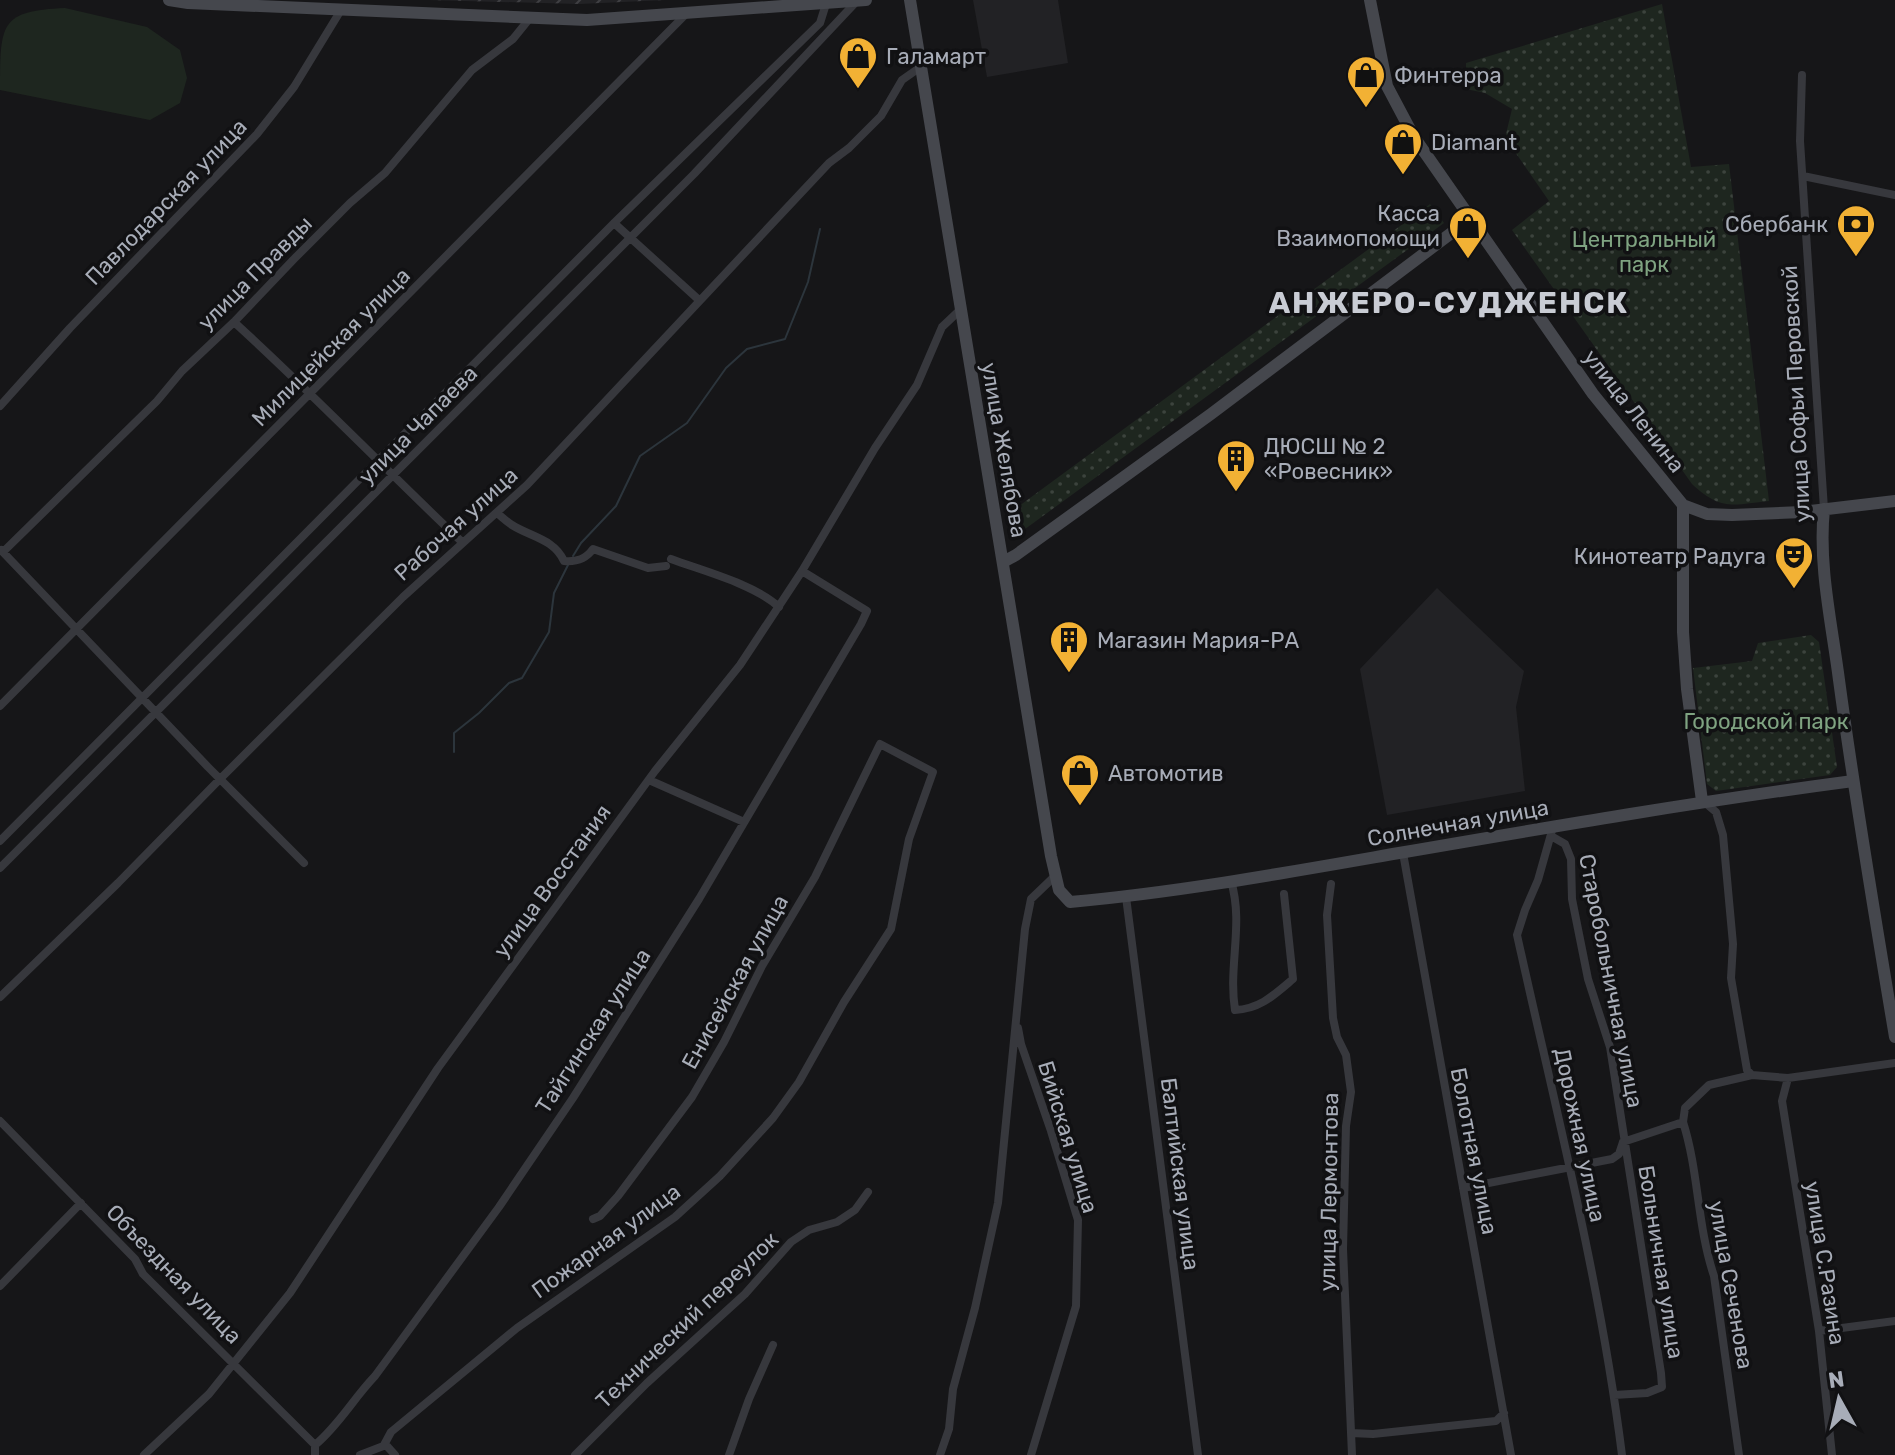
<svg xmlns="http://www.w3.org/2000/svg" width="1895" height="1455" font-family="Rubik,sans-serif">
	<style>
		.built { fill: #222225 }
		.industrial { fill: url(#industrial-furrows) }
		.park { fill: url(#park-dots) }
		.garden { fill: #1e261f }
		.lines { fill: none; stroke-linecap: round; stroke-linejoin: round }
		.stream { stroke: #2c353c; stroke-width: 2 }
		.street { stroke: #37383d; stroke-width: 8 }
		.secondary { stroke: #45474d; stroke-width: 12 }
		.labels { text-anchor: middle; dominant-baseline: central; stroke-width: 7; stroke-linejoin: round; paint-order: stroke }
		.poi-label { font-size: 22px; fill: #a8adb8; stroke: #111113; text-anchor: start }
		.street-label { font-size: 22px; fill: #a8adb8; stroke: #111113 }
		.park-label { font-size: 22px; fill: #7fa381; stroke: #111113 }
		.district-label { font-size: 30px; font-weight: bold; letter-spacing: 2px; fill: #c9ccd4; stroke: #111113 }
	</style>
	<defs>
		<pattern id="industrial-furrows" width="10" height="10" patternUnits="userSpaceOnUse" patternTransform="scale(2)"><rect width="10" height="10" fill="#222225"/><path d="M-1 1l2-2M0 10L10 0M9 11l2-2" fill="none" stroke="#3f3f43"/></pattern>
		<pattern id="park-dots" width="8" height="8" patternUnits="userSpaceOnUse" patternTransform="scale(2)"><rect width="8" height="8" fill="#1e261f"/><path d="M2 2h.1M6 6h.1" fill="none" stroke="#3c433d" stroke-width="1.8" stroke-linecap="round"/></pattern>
	</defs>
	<rect width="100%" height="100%" fill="#161618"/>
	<path class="built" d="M973,0H1058L1068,63L987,77Z
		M1437,588L1524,671L1516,707L1525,791L1387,815L1360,669Z"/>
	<path class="industrial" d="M429,0H665L579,4Z"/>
	<path class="park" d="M1662,4L1691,167L1729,164L1769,501C1732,505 1721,511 1692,484L1512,230L1549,201L1513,149L1506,134L1512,109L1485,93L1466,89V63Z
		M1430,204L1444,223L1021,532L1015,509Z
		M1811,635L1819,642L1837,767L1830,775L1716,791L1707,784L1693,668L1752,661L1758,643Z"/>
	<path class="garden" d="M65,8L147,27L180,50L187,78L180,103L150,120L0,90C0,23 0,11 65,8Z"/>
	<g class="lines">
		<path class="stream" d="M573,556L581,543L616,506L640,456L687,423L726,368L747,349L785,339L808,282L820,229
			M454,752V733L479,713L509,683L522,678L549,632L554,593L568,565"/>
		<path class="street" d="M1802,75L1800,141L1824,509
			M1803,176L1895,195
			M614,223L699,300
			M234,322C312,393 385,469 462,542
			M0,406L70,328L257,134L294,87L341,10
			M497,513C502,517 507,522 512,525C531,537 554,539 564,561C577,562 586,559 593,549L648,568L666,566
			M1,550L208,767L304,863
			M3,552L157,401L182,371L234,322L294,259L350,203L385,173L472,70L513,39L530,18
			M671,559C703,571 754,584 779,607
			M0,706L686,14
			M649,780L744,822
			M1703,801L1716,812L1723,835L1733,944L1731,978L1747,1070L1752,1075
			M1553,827L1538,880L1525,910L1517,935C1555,1107 1600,1280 1622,1455
			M1551,836L1565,844L1571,859L1572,899L1588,979L1610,1047L1661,1373L1662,1387L1647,1393L1614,1395
			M0,841L614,223L820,23L826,4
			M1403,853L1511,1455
			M0,868L694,174L856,2
			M1231,881C1244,924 1228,966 1235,1010C1260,1009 1274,995 1293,979L1284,894
			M1331,884L1327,915L1333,1018L1337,1037L1346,1055L1351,1092L1346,1126L1343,1249L1352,1455
			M1126,897L1198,1455
			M0,997L118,883L220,779L403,597L527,485L829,163L849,148L881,116L902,80L922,66
			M1018,1028L1021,1044L1051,1131L1078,1220L1076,1306L1031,1455
			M1788,1078L1782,1101L1819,1331L1832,1455
			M0,1121L135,1259L143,1274L315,1445V1455
			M1683,1122C1699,1172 1697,1226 1714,1276L1739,1455
			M1623,1142L1683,1122L1685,1108L1709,1085L1752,1075L1788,1078L1895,1063
			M1463,1188L1612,1159L1619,1154L1623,1142
			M0,1286L81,1203
			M1819,1331L1895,1321
			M1351,1433L1373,1434L1496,1421L1504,1413
			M315,1445C339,1425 353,1399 375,1376L499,1207L573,1098L699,899L861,624L867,611L802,571
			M384,1445L391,1432L517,1328L675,1217L720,1176L773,1118L799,1082L844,1002L891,929L909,839L933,772L880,744L815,877L762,966L724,1042L692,1097L618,1196L600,1216L593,1219
			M144,1455L209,1394L290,1293L438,1068L655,771L740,665L802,571L875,448L917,385L942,327L960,310
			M360,1455L386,1445L395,1455
			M575,1455L647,1383L745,1294L791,1242L809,1230L837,1222L855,1210L868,1192
			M729,1455L749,1399L773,1345
			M940,1455L949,1429L953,1389L975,1308L998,1203L1025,929L1031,899L1055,876"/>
		<path class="secondary" d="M169,0L188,3L587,20L866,0
			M910,0L1051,856L1059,890L1070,902C1180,892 1290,872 1399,853C1550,827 1701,801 1853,781
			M1370,0L1387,86L1414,137L1593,394L1683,505V632L1687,689L1702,801
			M1683,505L1707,514L1732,515L1802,512L1895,501
			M1824,509C1818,565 1832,625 1839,680C1855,799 1875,918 1895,1037
			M1003,562L1016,555L1211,414L1470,219"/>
	</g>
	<defs>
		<g id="shop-pin" transform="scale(2)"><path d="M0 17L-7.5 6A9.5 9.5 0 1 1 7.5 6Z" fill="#f2b134" stroke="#111113"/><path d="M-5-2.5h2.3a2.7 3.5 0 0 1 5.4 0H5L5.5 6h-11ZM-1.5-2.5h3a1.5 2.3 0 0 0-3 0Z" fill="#111"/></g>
		<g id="bank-pin" transform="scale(2)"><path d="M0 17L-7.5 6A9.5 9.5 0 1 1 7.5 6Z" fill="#f2b134" stroke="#111113"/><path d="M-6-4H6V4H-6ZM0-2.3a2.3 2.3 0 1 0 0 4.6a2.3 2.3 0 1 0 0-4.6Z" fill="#111"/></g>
		<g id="building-pin" transform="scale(2)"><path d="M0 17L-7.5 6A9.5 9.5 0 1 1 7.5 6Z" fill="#f2b134" stroke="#111113"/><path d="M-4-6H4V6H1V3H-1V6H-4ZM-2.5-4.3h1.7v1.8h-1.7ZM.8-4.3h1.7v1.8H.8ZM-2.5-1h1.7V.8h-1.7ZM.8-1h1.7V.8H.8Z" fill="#111"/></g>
		<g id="theatre-pin" transform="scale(2)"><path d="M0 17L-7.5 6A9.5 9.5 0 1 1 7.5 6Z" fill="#f2b134" stroke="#111113"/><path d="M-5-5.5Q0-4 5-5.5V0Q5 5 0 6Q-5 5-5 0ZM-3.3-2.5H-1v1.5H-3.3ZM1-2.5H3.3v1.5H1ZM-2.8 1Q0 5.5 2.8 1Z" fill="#111"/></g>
	</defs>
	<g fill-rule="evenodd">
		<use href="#shop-pin" x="858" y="56"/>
		<use href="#shop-pin" x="1366" y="75"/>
		<use href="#shop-pin" x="1403" y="142"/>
		<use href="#bank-pin" x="1856" y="224"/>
		<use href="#shop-pin" x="1468" y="226"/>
		<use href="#building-pin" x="1236" y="459"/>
		<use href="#theatre-pin" x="1794" y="556"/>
		<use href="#building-pin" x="1069" y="640"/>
		<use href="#shop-pin" x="1080" y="773"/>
	</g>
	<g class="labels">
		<g class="poi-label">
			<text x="886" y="56">Галамарт</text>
			<text x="1394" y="75">Финтерра</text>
			<text x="1431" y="142">Diamant</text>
			<text x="1440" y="213" text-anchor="end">Касса<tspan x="1440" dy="25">Взаимопомощи</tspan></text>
			<text x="1828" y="224" text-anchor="end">Сбербанк</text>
			<text x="1264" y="446">ДЮСШ № 2<tspan x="1264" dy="25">«Ровесник»</tspan></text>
			<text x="1766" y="556" text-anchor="end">Кинотеатр Радуга</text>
			<text x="1097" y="640">Магазин Мария-РА</text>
			<text x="1108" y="773">Автомотив</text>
		</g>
		<g class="street-label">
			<text transform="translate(166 202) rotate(-46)">Павлодарская улица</text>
			<text transform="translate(255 273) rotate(-45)">улица Правды</text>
			<text transform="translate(331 347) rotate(-45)">Милицейская улица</text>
			<text transform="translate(1796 394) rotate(-93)">улица Софьи Перовской</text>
			<text transform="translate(1634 411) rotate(52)">улица Ленина</text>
			<text transform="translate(418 425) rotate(-45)">улица Чапаева</text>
			<text transform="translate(1004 450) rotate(80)">улица Желябова</text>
			<text transform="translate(456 524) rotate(-42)">Рабочая улица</text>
			<text transform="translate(1458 823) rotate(-10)">Солнечная улица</text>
			<text transform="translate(552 881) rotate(-54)">улица Восстания</text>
			<text transform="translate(1611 981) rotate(79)">Старобольничная улица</text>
			<text transform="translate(735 982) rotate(-61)">Енисейская улица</text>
			<text transform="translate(593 1031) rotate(-57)">Тайгинская улица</text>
			<text transform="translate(1580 1135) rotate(78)">Дорожная улица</text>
			<text transform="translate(1068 1137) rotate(73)">Бийская улица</text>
			<text transform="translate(1474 1151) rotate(79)">Болотная улица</text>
			<text transform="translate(1180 1174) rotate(83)">Балтийская улица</text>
			<text transform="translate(1329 1192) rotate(-89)">улица Лермонтова</text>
			<text transform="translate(606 1241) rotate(-36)">Пожарная улица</text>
			<text transform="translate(1661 1262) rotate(81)">Больничная улица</text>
			<text transform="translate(1825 1263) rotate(81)">улица С.Разина</text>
			<text transform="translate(174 1274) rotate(46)">Объездная улица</text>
			<text transform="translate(1731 1285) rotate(80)">улица Сеченова</text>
			<text transform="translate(687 1320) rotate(-44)">Технический переулок</text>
		</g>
		<g class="park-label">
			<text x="1644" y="239">Центральный<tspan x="1644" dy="25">парк</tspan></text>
			<text x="1766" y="721">Городской парк</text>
		</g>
		<g class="district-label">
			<text x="1449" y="303">АНЖЕРО-СУДЖЕНСК</text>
		</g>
	</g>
	<g transform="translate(1839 1399) rotate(352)" stroke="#111113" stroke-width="6" paint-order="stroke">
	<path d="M0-6L14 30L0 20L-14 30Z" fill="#a8adb8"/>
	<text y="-12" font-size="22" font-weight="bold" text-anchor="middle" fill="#a8adb8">N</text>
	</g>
</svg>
